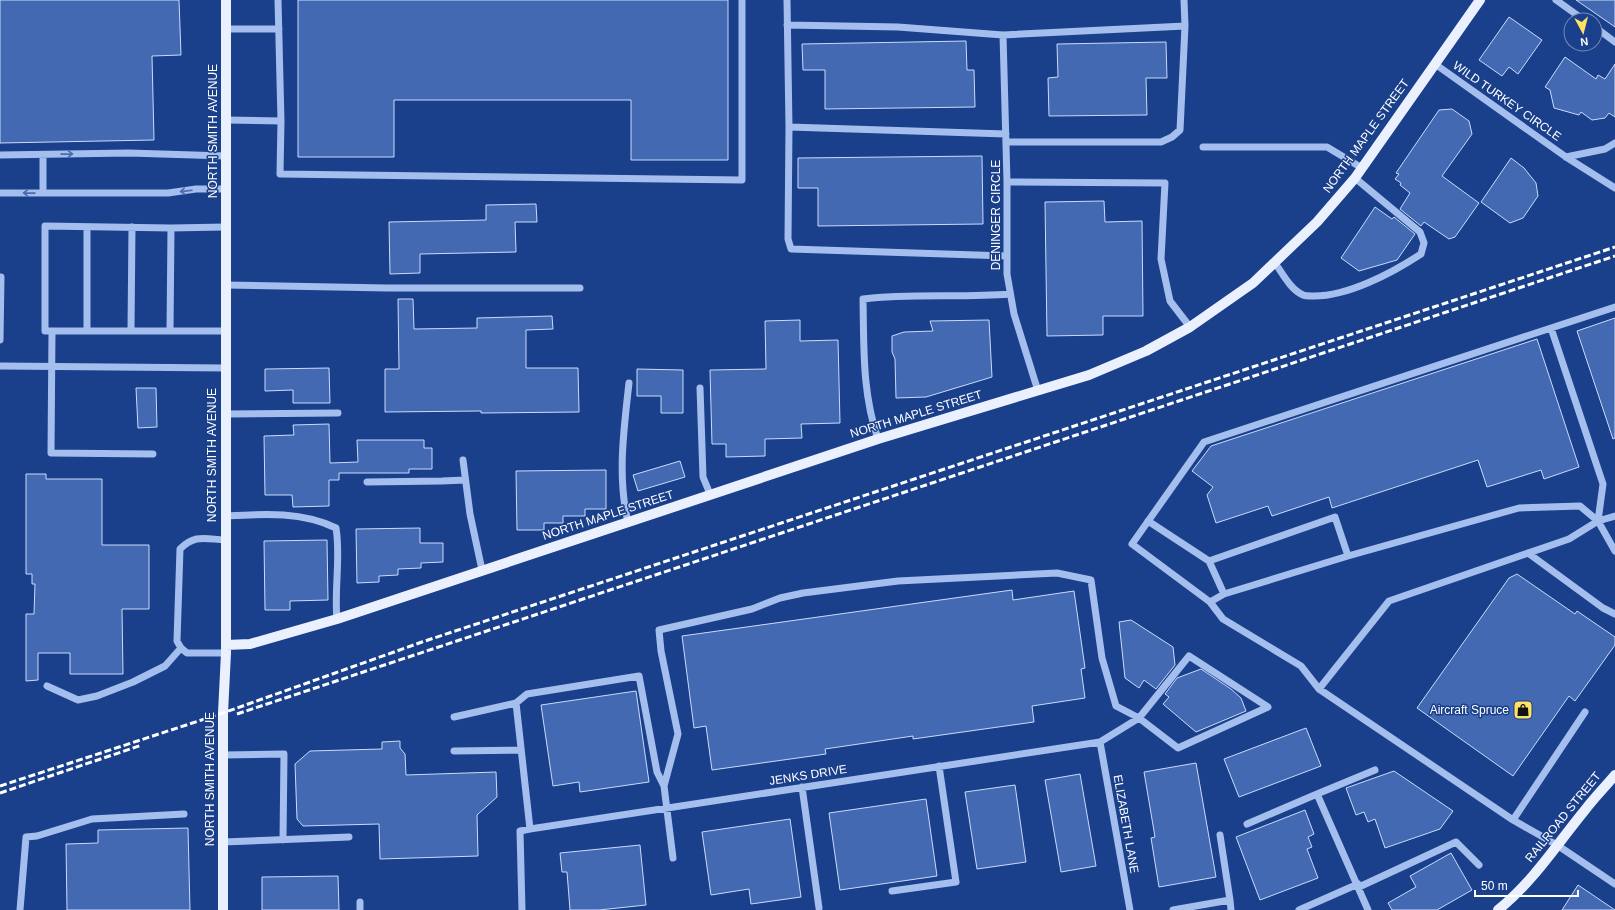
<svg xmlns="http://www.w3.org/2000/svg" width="1615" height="910" font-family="Helvetica,sans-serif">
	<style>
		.building { fill: #4369b3; stroke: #cadbfa }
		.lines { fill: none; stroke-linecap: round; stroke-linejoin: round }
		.minor { stroke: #a4beed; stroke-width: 7 }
		.major { stroke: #ebf0ff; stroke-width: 10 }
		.rail { stroke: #fff; stroke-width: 3; stroke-dasharray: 7 3; stroke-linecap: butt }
		.oneway { stroke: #4a6bad }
		.labels { text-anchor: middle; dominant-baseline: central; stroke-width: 3; stroke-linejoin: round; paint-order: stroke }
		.street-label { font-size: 12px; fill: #fff; stroke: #1a3f8b }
		.poi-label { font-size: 12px; fill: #fff; stroke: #1a3f8b; text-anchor: end }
	</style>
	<rect width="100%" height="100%" fill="#1a3f8b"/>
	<path class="building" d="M0,0H179L181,55L152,56L154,140L0,143Z
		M298,0H728V160H631V100H394V157H298Z
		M1576,0H1615V27Z
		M1509,17L1542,40L1518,74L1509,67L1502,76L1479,60Z
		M966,41L967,70H974L975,107L825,109V70H803L802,44Z
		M1166,42L1167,78H1146L1147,115L1049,116L1048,78L1058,77L1057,44Z
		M1565,57L1596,79L1598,75L1605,79L1615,64V117L1609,113L1605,118L1592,120L1581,112L1579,115L1554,108L1550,90L1545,87Z
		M1452,109L1469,121L1472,134L1442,176L1479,203L1455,237L1449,239L1424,222L1421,226L1400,209L1410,193L1400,185L1401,183L1395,179L1399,174L1396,173L1439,110Z
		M982,156L983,224L818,226V188H798V158Z
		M1511,158L1524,168L1536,183L1538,196L1523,218L1510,223L1481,202Z
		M1104,201L1105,222L1142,221L1143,316H1103V335L1047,336L1045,202Z
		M536,204L537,222H515L516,252L420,254V273L390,274L389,222L486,220V205Z
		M1375,207L1392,219L1394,217L1415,234L1397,260L1359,271L1341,258Z
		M398,299H413L414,329L477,328V318L552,316L553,329L526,330V368H578L579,412L481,413V411L385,412V369H399Z
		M1615,318V438L1613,439L1577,331Z
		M800,320V341L838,340L840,423L801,424L802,438L765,439V456L726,457V444H712L710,370L766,369L765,321Z
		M989,320L992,377L926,397L896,398L895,359L892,352V336L904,332L933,331L930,321Z
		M1537,339L1579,467L1544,479L1541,470L1487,487L1478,460L1332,508L1329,497L1272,516L1268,506L1216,523L1207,495L1213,487L1192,471L1211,446Z
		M329,368L330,403H293V390L265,391V369Z
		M637,369L683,370V413H661V396H637Z
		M136,388H156L157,427L138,428Z
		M329,424L330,463L358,462L357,440H424V448H432V469H409V473H339V480H329V506L293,507L292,495H265L264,436L294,435L293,425Z
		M680,461L685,477L638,491L633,475Z
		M606,470V509H585V516H563V523H544V530H517L516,471Z
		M26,474H46V479H102V545H149V609H122L123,674H70V653H38V680L26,681V614H34L35,584H32V574H26Z
		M420,528V543H443V562L421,563V568L398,569V575L379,576V582L357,583L356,529Z
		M327,540L328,600L290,601V610H265L264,541Z
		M1517,574L1575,614L1577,611L1615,637V645L1575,701L1569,696L1513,776L1417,708L1509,578Z
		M1012,590L1013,600L1074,591L1085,668L1081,669L1085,698L1032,706L1034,722L913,739V736L825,749L826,754L712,770L706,726L694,728L682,636Z
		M1131,620L1173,647L1175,665L1156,689L1144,680L1139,688L1125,678L1119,622Z
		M1201,669L1231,689L1241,698L1246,711L1196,732L1163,704L1169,697L1165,694L1177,678Z
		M636,691L649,782L580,792L579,782L553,786L541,705Z
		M1306,728L1321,766L1239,797L1224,759Z
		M400,741V748L405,754L406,775L496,772L497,797L477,815L478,856L380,859L379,824L303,826L297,819L295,764L310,751L382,749V742Z
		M1196,763L1216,877L1159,887L1151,838L1155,837L1144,772Z
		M1394,771L1453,811L1440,829L1385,848L1375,819L1368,822L1364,812L1356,815L1346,788Z
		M1080,774L1096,866L1061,872L1045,780Z
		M1015,785L1026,862L977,869L965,792Z
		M926,799L937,876L840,890L829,813Z
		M1305,810L1314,834L1308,837L1312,847L1307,849L1318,878L1260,900L1236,837Z
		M790,819L801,897L751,904L749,889L711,895L702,832Z
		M188,828L190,910H67L66,844L98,843V830Z
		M640,845L646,905L599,910H570L567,872H562L560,853Z
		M1451,853L1472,890L1437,910H1392L1388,903L1416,887L1410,876Z
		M338,876L339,910H262V877Z
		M1578,885L1615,910H1562Z"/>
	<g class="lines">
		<path class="minor" d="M278,0L281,121L280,174L742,180V0
			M787,0L789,127
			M1556,0L1584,20
			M787,25L898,27L1003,35L1185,26
			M1595,27L1615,42
			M226,29H279
			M1003,35L1007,182V274L1014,314L1038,391
			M1435,64L1566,157L1615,188
			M226,120L281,121
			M1006,134L789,127L788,239L791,249L1007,256
			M1007,142H1161L1172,137L1180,130L1185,26L1184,0
			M1203,147H1327L1362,168
			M0,155L129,153L226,156
			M43,155V193
			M1566,157L1605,149L1615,143
			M1007,182L1165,183L1161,259L1170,301L1190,327
			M0,193H168L196,189H225
			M171,228L225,227
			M1275,263C1283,274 1290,289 1303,295C1305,296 1309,296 1312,296C1347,297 1392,273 1421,254L1424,243L1420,232L1355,178
			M0,277H1L0,340
			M225,285L387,288H580
			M1615,307L1204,442L1132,544L1210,602L1224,594L1348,556L1519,508L1580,506L1598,521L1615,551
			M1551,328L1603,484L1598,521
			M52,331L51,453L153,454
			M87,331V227
			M131,331L132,227
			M170,331L171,228L45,226V331H225
			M0,366L225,368
			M700,388L703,477L710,494
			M225,414L338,413
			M878,439C862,393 864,346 863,299C912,293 961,298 1010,294
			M463,460L470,514L482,570
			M367,482L442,481L465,480
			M225,516C262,514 301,511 336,528C341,557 334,589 337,619
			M1615,516L1598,521L1569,539L1389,601L1319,689L1513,820L1557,845L1615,884
			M1148,521L1209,561L1335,517L1348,556
			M628,522C617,477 624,428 629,383
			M225,540C205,539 195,534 180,549L177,641L181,648L187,653H226
			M1528,553L1603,608L1615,614
			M1209,561L1224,594
			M1210,602L1223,619L1301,666L1319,689
			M47,686L78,700L97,696L133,682L165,666L181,648
			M516,703L527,694L639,676L657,772L664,786
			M454,717L516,703L530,829
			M1100,742L1130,910
			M454,751L520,750
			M223,755L284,754L283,840
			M802,787L819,908
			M1513,820L1585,712
			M1247,824L1317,794
			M223,842L349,837
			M1359,887L1456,842L1479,865
			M892,891L956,882L939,766
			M1230,900L1231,910
			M20,910L26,837L37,836L92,819L184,814
			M360,910V902
			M522,910L520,831L530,829C720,800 910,771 1100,742L1139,718L1178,748L1268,707L1189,656L1139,718L1116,706L1102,658L1091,580L1057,573L898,581L803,593L780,598L752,609L659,630L661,651L678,734L664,786L673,858
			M1173,910L1230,900L1220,835
			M1299,910L1358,884
			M1368,910L1317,794L1375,770"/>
		<path class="major" d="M226,645L250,644L337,619L878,439L1089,375L1146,351L1190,327L1253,283L1317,222L1355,178L1480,0
			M223,910V713L226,653V0
			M1498,910C1533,882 1557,844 1585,810C1594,798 1605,787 1615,775"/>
		<path class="rail" d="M237,714L1615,256
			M0,786L223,713L422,642L1615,247
			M0,793L142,745"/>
	</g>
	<defs><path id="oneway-shaft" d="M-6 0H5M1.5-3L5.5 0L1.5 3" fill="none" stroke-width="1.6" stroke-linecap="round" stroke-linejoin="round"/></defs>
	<g class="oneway">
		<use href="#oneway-shaft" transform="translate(67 154) rotate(-1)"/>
		<use href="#oneway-shaft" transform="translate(186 191) rotate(173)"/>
		<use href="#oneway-shaft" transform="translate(29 193) rotate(-179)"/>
	</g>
	<defs>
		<g id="shop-square" transform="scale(1)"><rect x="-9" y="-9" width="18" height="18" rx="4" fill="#ffe261" stroke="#1a3f8b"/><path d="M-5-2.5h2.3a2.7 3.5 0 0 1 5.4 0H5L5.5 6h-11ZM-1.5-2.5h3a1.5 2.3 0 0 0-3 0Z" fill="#111"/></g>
	</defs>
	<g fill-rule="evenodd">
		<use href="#shop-square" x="1523" y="710"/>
	</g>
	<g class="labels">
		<g class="street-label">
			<text transform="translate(1507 101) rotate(35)">WILD TURKEY CIRCLE</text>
			<text transform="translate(213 131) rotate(-90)">NORTH SMITH AVENUE</text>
			<text transform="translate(1366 136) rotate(-54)">NORTH MAPLE STREET</text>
			<text transform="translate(996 215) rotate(-90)">DENINGER CIRCLE</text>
			<text transform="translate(916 414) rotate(-17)">NORTH MAPLE STREET</text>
			<text transform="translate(212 455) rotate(-90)">NORTH SMITH AVENUE</text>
			<text transform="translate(608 515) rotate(-18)">NORTH MAPLE STREET</text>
			<text transform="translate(808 775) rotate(-9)">JENKS DRIVE</text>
			<text transform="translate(210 779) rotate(-90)">NORTH SMITH AVENUE</text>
			<text transform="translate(1563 817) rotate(-51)">RAILROAD STREET</text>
			<text transform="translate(1126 824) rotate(80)">ELIZABETH LANE</text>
		</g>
		<g class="poi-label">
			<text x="1509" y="710">Aircraft Spruce</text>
		</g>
	</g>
	<g transform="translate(1583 32) rotate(173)"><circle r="19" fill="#1a3f8b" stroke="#768cb9"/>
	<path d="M0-3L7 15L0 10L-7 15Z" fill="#ffe261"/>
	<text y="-6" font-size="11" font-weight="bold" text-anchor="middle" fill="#ffffff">N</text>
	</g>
	<path d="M1475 890v6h103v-6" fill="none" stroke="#ffffff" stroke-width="2"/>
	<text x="1481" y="890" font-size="12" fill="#ffffff" stroke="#1a3f8b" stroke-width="3" paint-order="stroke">50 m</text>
</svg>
